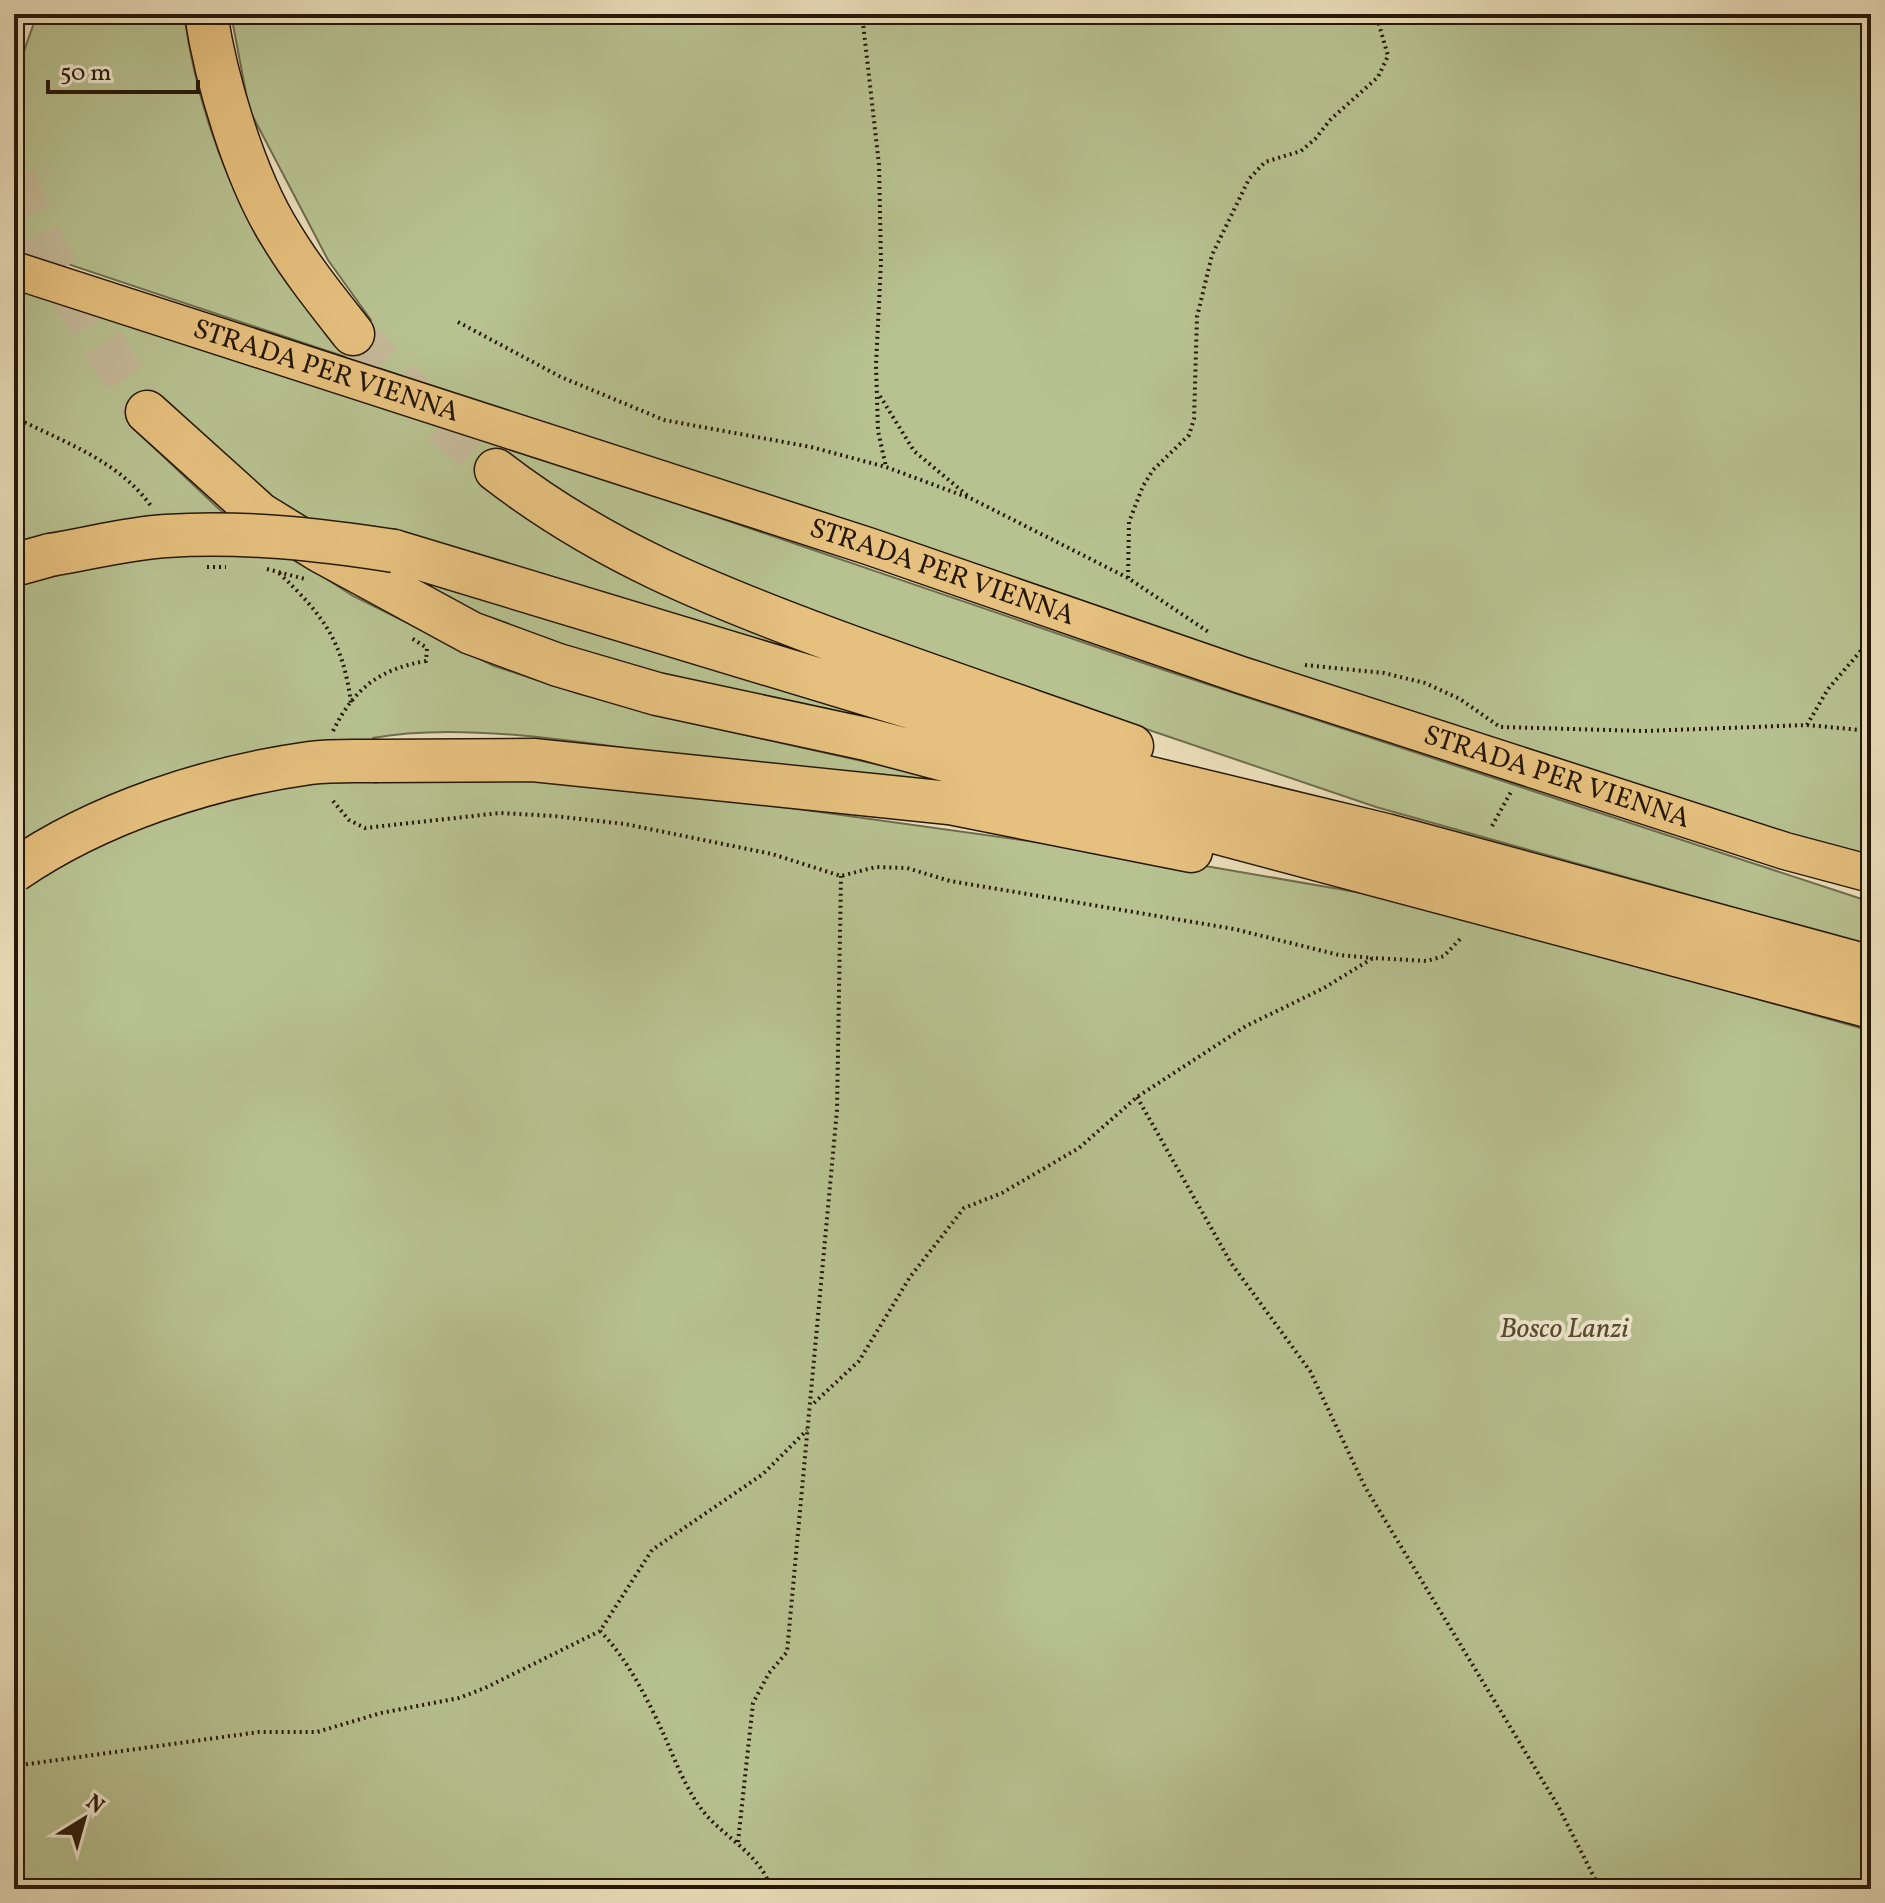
<svg xmlns="http://www.w3.org/2000/svg" width="1885" height="1903" font-family="Vollkorn,serif">
	<style>
		.green { fill: #b8c291; stroke: #6f6d4c; stroke-width: 2 }
		.lines { fill: none; stroke-linecap: round; stroke-linejoin: round }
		.highway-tunnel { stroke: #c4b898; stroke-width: 42; stroke-dasharray: 42 21; stroke-linecap: butt }
		.primary-casing { stroke: #261808; stroke-width: 39 }
		.highway-casing { stroke: #261808; stroke-width: 45 }
		.path { stroke: #261808; stroke-width: 4; stroke-dasharray: 2 4; stroke-linecap: butt }
		.primary { stroke: #e6c07e; stroke-width: 36 }
		.highway { stroke: #e6c07e; stroke-width: 42 }
		.highway-bridge-casing { stroke: #261808; stroke-width: 45; stroke-linecap: butt }
		.highway-bridge { stroke: #e6c07e; stroke-width: 42 }
		.labels { text-anchor: middle; dominant-baseline: central; stroke-width: 8; stroke-linejoin: round; paint-order: stroke }
		.street-label { font-size: 28px; fill: #261808; stroke: #f3ebd3 }
		.park-label { font-size: 28px; font-style: italic; fill: #524b31; stroke: #f3ebd3 }
	</style>
	<rect width="100%" height="100%" fill="#ece0bc"/>
	<filter id="stains"><feTurbulence type="fractalNoise" baseFrequency=".0025" numOctaves="4"/><feColorMatrix values="0 0 0 0 .2 0 0 0 0 .09 0 0 0 0 .02 0 0 0 .5 -.17"/></filter>
	<radialGradient id="worn" r=".72"><stop offset=".6" stop-color="#630" stop-opacity="0"/><stop offset="1" stop-color="#630" stop-opacity=".3"/></radialGradient>
	<path class="green" d="M37,14H184C194,87 217,163 254,228C278,270 312,308 340,347L371,320L328,260L249,109L231,14H1871V862L1635,789L14,246V80Z
		M14,284L495,441L1158,668L1871,902V946L1376,807L863,633L486,484L1421,868L573,651L472,615L297,517L227,465L171,405L147,412L132,427L220,510L353,596L494,666L580,694L692,723L1139,823C995,802 850,781 706,760C611,746 466,720 373,738L377,761L624,785L1188,863L1362,893L1534,936L1871,1031V1889H14Z"/>
	<g class="lines">
		<path class="highway-tunnel" d="M14,176C43,261 100,337 147,412
			M353,334L443,424L496,470"/>
		<g class="primary-casing">
			<g id="primary">
				<path id="s1" d="M14,270L868,546L1241,675L1785,851L1871,874"/>
			</g>
		</g>
		<g class="highway-casing">
			<path id="highway" d="M206,14C216,80 245,178 281,235C302,270 328,302 353,334
				M147,412L260,514L322,552L471,633L558,665L657,694L866,739L1871,1007
				M496,470C602,552 711,595 835,641C933,677 1033,711 1132,746
				M394,551L1121,771L1386,835L1871,967
				M14,565L50,555
				M377,761L533,760L949,803L1191,851"/>
		</g>
		<path class="path" d="M862,14L879,165L881,262L876,365L878,431L886,467
			M14,211L16,210
			M458,322L561,377L664,420L811,447L886,467L972,499L1128,578L1210,633
			M880,396L914,451L968,496
			M14,417C63,442 118,460 151,506
			M207,567H226
			M267,569L305,579
			M279,573C323,615 343,641 351,703
			M1128,578L1129,522L1143,486L1153,470L1189,435L1194,419L1197,317L1212,255L1249,179L1265,162L1301,151L1315,139L1331,119L1378,77L1388,56L1376,14
			M1305,665L1384,673L1425,683L1460,699L1500,727L1645,731L1807,725L1871,731
			M1807,725L1828,689L1871,639
			M333,731C354,688 380,669 426,661L427,648L410,637
			M333,801L349,820L365,828L500,813L554,816L625,824L772,854L841,876L876,867L907,868L950,881L1234,929L1339,955L1373,958
			M1492,826L1512,790
			M1137,1097L1231,1263L1310,1371L1365,1487L1558,1806L1600,1889
			M814,1403L859,1361L910,1277L964,1208L1002,1193L1079,1148L1137,1097L1246,1026L1324,988L1373,958L1427,961L1444,956L1462,937
			M600,1631C627,1658 648,1700 664,1735C676,1762 687,1793 707,1816C728,1839 762,1857 771,1889
			M14,1766L259,1732H317L381,1713L459,1698L485,1688L600,1631L652,1550L763,1474L807,1430
			M738,1842L753,1703L769,1673L787,1652L837,1110L841,876"/>
		<use href="#primary" class="primary"/>
		<use href="#highway" class="highway"/>
		<g class="highway-bridge-casing">
			<path id="highway-bridge" d="M50,555C88,549 128,538 166,536C243,531 317,539 394,551
				M14,871C98,813 209,777 310,763C332,760 355,761 377,761"/>
		</g>
		<use href="#highway-bridge" class="highway-bridge"/>
	</g>
	<g class="labels">
		<g class="street-label">
			<text stroke="none"><textPath href="#s1" startOffset="328">STRADA PER VIENNA</textPath></text>
			<text stroke="none"><textPath href="#s1" startOffset="976">STRADA PER VIENNA</textPath></text>
			<text stroke="none"><textPath href="#s1" startOffset="1624">STRADA PER VIENNA</textPath></text>
		</g>
		<g class="park-label">
			<text x="1564" y="1329">Bosco Lanzi</text>
		</g>
	</g>
	<rect width="1885" height="1903" fill="none" stroke="#ece0bc" stroke-width="48"/>
	<rect x="16" y="16" width="1853" height="1871" fill="none" stroke="#261808" stroke-width="4"/>
	<rect x="24" y="24" width="1837" height="1855" fill="none" stroke="#261808" stroke-width="2"/>
	<g transform="translate(84 1819) rotate(37)" stroke="#f3ebd3" stroke-width="6" paint-order="stroke">
	<path d="M0-6L14 30L0 20L-14 30Z" fill="#261808"/>
	<text y="-12" font-size="22" font-weight="bold" text-anchor="middle" fill="#261808">N</text>
	</g>
	<path d="M48 80v12h150v-12" fill="none" stroke="#261808" stroke-width="4"/>
	<text x="60" y="80" font-size="24" fill="#261808" stroke="#f3ebd3" stroke-width="6" paint-order="stroke">50 m</text>
	<rect width="100%" height="100%" filter="url(#stains)"/>
	<rect width="100%" height="100%" fill="url(#worn)"/>
</svg>
